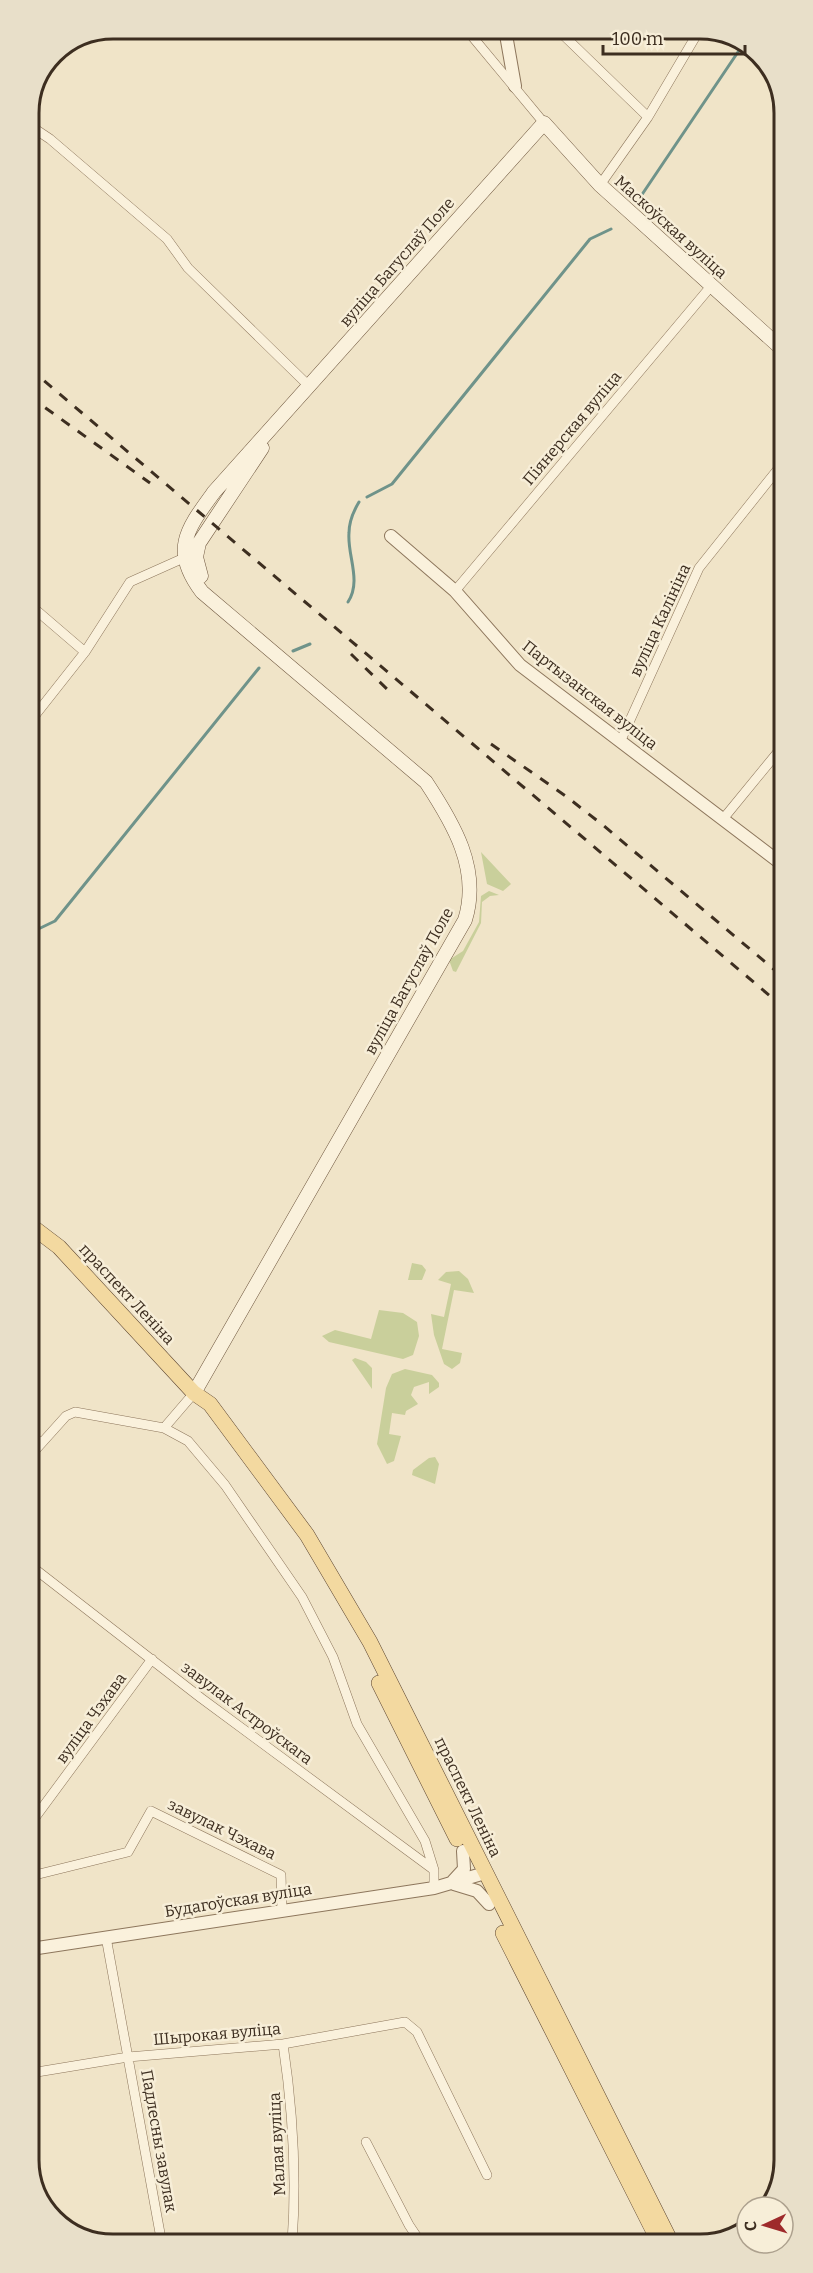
<svg xmlns="http://www.w3.org/2000/svg" width="813" height="2273" font-family="Bitter,serif">
	<style>
		.green { fill: #c9cf9b }
		.lines { fill: none; stroke-linecap: round; stroke-linejoin: round }
		.stream { stroke: #6f938a; stroke-width: 3 }
		.minor-casing { stroke: #8d765c; stroke-width: 10 }
		.tertiary-casing { stroke: #8d765c; stroke-width: 14 }
		.secondary-casing { stroke: #6f573f; stroke-width: 15 }
		.primary-casing { stroke: #5b4430; stroke-width: 16 }
		.minor { stroke: #faf1dc; stroke-width: 9 }
		.tertiary { stroke: #faf1dc; stroke-width: 12 }
		.secondary { stroke: #faf1dc; stroke-width: 14 }
		.primary { stroke: #f3d9a0; stroke-width: 15 }
		.rail { stroke: #3d2e20; stroke-width: 3; stroke-dasharray: 10 10; stroke-linecap: butt }
		.labels { text-anchor: middle; dominant-baseline: central; stroke-width: 5; stroke-linejoin: round; paint-order: stroke }
		.street-label { font-size: 16px; fill: #3d2e20; stroke: #f7eed8 }
		.rim { fill: none; stroke: #3d2e20; stroke-width: 3 }
	</style>
	<rect width="100%" height="100%" fill="#f0e4c8"/>
	<path class="green" d="M481,852L511,884L503,891L487,884Z
		M489,891L499,895L490,896L482,902L481,923L456,972L453,971L449,960L463,951L479,922L481,896Z
		M412,1263L422,1265L426,1270L422,1280H408Z
		M459,1271L468,1279L474,1293L454,1290L442,1349L462,1353L460,1363L452,1369L444,1364L434,1335L431,1314L444,1317L451,1284L438,1280L446,1272Z
		M379,1310L403,1313L417,1322L419,1336L413,1355L403,1359L329,1342L322,1336L335,1330L371,1339Z
		M355,1358L366,1362L372,1368V1389L352,1360Z
		M405,1369L432,1375L439,1383V1387L429,1394V1382L414,1387L411,1395L418,1404L406,1411L405,1415L392,1413L389,1434L401,1436L394,1461L387,1464L377,1444L386,1388L392,1374Z
		M435,1457L439,1464L435,1484L412,1475L413,1470L429,1458Z"/>
	<g class="lines">
		<path class="stream" d="M641,196L738,52
			M367,497L392,484L590,239L611,229
			M348,602C362,581 347,555 349,533C349,521 353,512 359,502
			M293,651L310,644
			M30,933L55,921L259,668"/>
		<g class="minor-casing">
			<path id="minor" d="M466,29L544,123
				M557,29L648,117
				M29,125L50,139L167,239L188,268L310,387
				M600,185L648,117L700,29
				M455,591L712,285
				M29,604L85,652
				M29,723L85,652L130,582L186,557
				M621,740L699,568L782,464
				M723,819L782,747
				M164,1428L188,1441L225,1485L302,1597L333,1657L357,1724L425,1841L434,1870
				M30,1435L41,1443
				M30,1456L66,1416L75,1412L164,1428L194,1393
				M31,1566L201,1698L434,1870V1888
				M31,1823L152,1659
				M31,1876L128,1852L151,1811L281,1875L282,1910
				M106,1937L162,2244
				M283,2044C293,2111 297,2175 292,2243
				M31,2073L128,2057L283,2044L405,2022L417,2032L487,2175
				M366,2142L409,2225L421,2243"/>
		</g>
		<g class="tertiary-casing">
			<path id="tertiary" d="M505,29L515,86
				M391,536L455,591L520,665L783,865
				M453,1881L464,1869L463,1851
				M454,1884L477,1891L489,1904
				M31,1949L434,1888L485,1873"/>
		</g>
		<g class="secondary-casing">
			<path id="secondary" d="M201,576L196,557L199,543L262,448
				M194,1393L465,920C481,869 453,823 426,782L202,592C170,550 187,529 214,492L544,123L600,185L782,349"/>
		</g>
		<g class="primary-casing">
			<path id="primary" d="M30,1225L59,1247L194,1393L210,1404L307,1535L370,1642L671,2242
				M379,1683L457,1839
				M503,1933L659,2242"/>
		</g>
		<use href="#minor" class="minor"/>
		<use href="#tertiary" class="tertiary"/>
		<use href="#secondary" class="secondary"/>
		<use href="#primary" class="primary"/>
		<path class="rail" d="M29,368L783,1007
			M29,396L150,483
			M351,654L391,693
			M491,744L567,797L604,826L783,977"/>
	</g>
	<g class="labels">
		<g class="street-label">
			<text transform="translate(671 227) rotate(42)">Маскоўская вуліца</text>
			<text transform="translate(397 262) rotate(-49)">вуліца Багуслаў Поле</text>
			<text transform="translate(572 428) rotate(-50)">Піянерская вуліца</text>
			<text transform="translate(660 620) rotate(-65)">вуліца Калініна</text>
			<text transform="translate(590 695) rotate(38)">Партызанская вуліца</text>
			<text transform="translate(409 981) rotate(-61)">вуліца Багуслаў Поле</text>
			<text transform="translate(127 1294) rotate(47)">праспект Леніна</text>
			<text transform="translate(247 1713) rotate(37)">завулак Астроўскага</text>
			<text transform="translate(91 1718) rotate(-54)">вуліца Чэхава</text>
			<text transform="translate(468 1797) rotate(64)">праспект Леніна</text>
			<text transform="translate(222 1829) rotate(26)">завулак Чэхава</text>
			<text transform="translate(238 1900) rotate(-9)">Будагоўская вуліца</text>
			<text transform="translate(217 2034) rotate(-5)">Шырокая вуліца</text>
			<text transform="translate(159 2141) rotate(80)">Падлесны завулак</text>
			<text transform="translate(277 2144) rotate(-93)">Малая вуліца</text>
		</g>
	</g>
	<path d="M0 0H813V2273H0ZM113 39H700A74 74 0 0 1 774 113V2160A74 74 0 0 1 700 2234H113A74 74 0 0 1 39 2160V113A74 74 0 0 1 113 39Z" fill="#e8dfc9" fill-rule="evenodd"/>
	<path class="rim" d="M113 39H700A74 74 0 0 1 774 113V2160A74 74 0 0 1 700 2234H113A74 74 0 0 1 39 2160V113A74 74 0 0 1 113 39Z"/>
	<g transform="translate(765 2225) rotate(266)"><circle r="28" fill="#f7eed8" stroke="#ada18e" stroke-width="1.5"/>
	<path d="M0-4.5L10 22L0 15L-10 22Z" fill="#9e2a2b"/>
	<text y="-9" font-size="16" font-weight="bold" text-anchor="middle" fill="#3d2e20">С</text>
	</g>
	<path d="M603 45v9h142v-9" fill="none" stroke="#3d2e20" stroke-width="3"/>
	<text x="612" y="45" font-size="18" fill="#3d2e20" stroke="#f7eed8" stroke-width="4.5" paint-order="stroke">100 m</text>
</svg>
